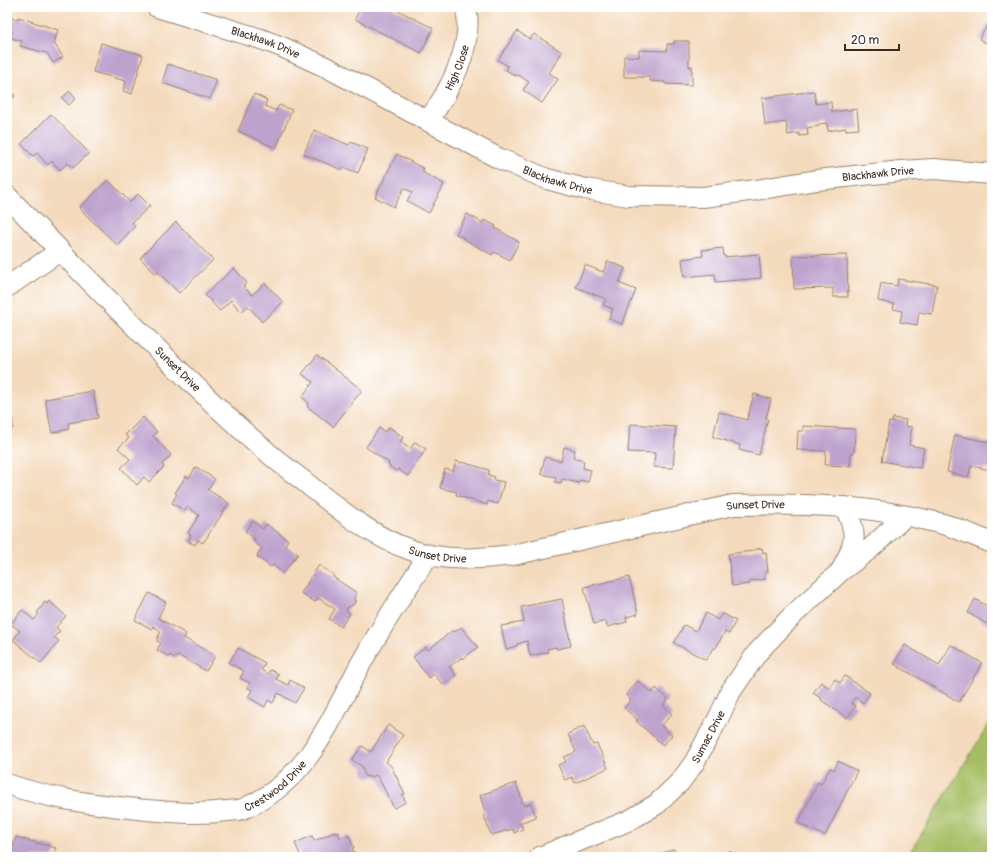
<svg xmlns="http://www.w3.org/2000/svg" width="999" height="864" font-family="Pangolin,sans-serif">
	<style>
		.green { fill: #a6be64; stroke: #707441 }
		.building { fill: #bda2cd }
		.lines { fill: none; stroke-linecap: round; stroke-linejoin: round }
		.street-casing { stroke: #98826d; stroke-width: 22 }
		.street { stroke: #fff; stroke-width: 20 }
		.labels { text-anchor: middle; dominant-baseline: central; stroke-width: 3.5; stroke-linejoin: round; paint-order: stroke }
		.street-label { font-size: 11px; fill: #3b2a1e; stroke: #fff }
	</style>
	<rect width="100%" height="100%" fill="#fff"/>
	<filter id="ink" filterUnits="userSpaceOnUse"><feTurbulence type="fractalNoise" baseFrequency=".025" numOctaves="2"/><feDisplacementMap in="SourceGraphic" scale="8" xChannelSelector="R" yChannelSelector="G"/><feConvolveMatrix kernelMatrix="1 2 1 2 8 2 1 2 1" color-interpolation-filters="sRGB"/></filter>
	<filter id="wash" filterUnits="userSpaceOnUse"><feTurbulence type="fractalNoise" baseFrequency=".012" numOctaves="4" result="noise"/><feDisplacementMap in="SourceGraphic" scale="16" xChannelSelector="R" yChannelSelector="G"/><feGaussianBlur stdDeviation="0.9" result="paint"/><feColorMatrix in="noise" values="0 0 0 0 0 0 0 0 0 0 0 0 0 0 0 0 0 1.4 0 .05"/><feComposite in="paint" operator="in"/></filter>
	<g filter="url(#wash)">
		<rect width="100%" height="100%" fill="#f4dabc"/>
		<path class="green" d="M992,719V857H907Z"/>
		<g id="blocks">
			<path class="building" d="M361,7H391L433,28L421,53L355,19Z
				M942,7H962L959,12L953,8L951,12Z
				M18,17L58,30L54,43L63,57L53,63L47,53L20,46L22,41L11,38L12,31L8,29L11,18L18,20Z
				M992,22V46L979,39L988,24L990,26Z
				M517,31L530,39L534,34L562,52L549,73L558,79L542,103L523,90L529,82L518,75L516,76L506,70L508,66L498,60Z
				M674,41H689V67L692,66V85L665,84V82L650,81V77H624V56L639,57V50L667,51V44H674Z
				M101,43L143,55L132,94L123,91L126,81L93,72Z
				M168,64L217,80L210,99L162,83Z
				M7,88L15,96L7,104Z
				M70,91L76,98L69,105L62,98Z
				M814,91L816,104L831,102L832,112L857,109L859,129L846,130V128L828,131L827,123L819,124V126L807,128L808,135L799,136V133L788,135L786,122L765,125L762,98Z
				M254,94L267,100L265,106L276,111L279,105L292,110L276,148L238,131Z
				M51,114L89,153L73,168L68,163L60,170L52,161L48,165L37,153L33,156L21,144Z
				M314,130L349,145L351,142L368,149L358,173L343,167L342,170L304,154Z
				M397,154L424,169L422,172L444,184L429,213L407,201L412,192L404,188L394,207L375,197Z
				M108,180L130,202L138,194L150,206L132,223L135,226L117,245L79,208Z
				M467,214L483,223L484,220L496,226L495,228L519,242L510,260L494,252L492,255L464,239V238L456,234Z
				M176,222L213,260L179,293L158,272L156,274L140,258Z
				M723,248L724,257L759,254L761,278L716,282L715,274L684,277L682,259L703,256L702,250Z
				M847,255L848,297H833V288L794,289L793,256Z
				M608,261L625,268L619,283L636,290L622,324L609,319L613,309L603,305L606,299L576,287L585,265L603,272Z
				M234,268L247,283L243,286L252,295L265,283L283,302L262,322L248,306L241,312L231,300L220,311L205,295Z
				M898,279L937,285L932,314L919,312L917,325L900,322L902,311L893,309L894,304L878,301L881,283L897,286Z
				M317,355L362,390L333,427L307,406L309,403L302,397L313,382L302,374Z
				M93,391L98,418L68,423L69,429L52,433L45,399Z
				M7,393L10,394L13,428L7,432Z
				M754,394L771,399L766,418L768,419L759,455L739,450L740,445L713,437L719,412L747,420Z
				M143,417L157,432L153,436L171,455L162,464L164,467L149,482L144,477L137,485L121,468L130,459L118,448L129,438L125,435Z
				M893,418L906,420L905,426L912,427L909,445L924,448L920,468L882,461L889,422L892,423Z
				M630,424L676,427L673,468L654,467L655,453L628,452Z
				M803,426L855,429L854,453H851L850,466L825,465L826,451L797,450L798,431H803Z
				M389,427L403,437L400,442L410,449L415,442L426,449L408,476L398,469L396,471L388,465L389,463L366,447L379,428L385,432Z
				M955,435L992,443V464L991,470L971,466L968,477L947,472Z
				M564,447L575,450L573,458L584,461L583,468L591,470L588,482L580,480L579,483L562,479L561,483L555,482L556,477L541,474L545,457L561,461Z
				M456,461L462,463V462L489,470L488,475L495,477L494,480L504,482L498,504L488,501L487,505L456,495L457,492L440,488L445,469L453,471Z
				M196,467L215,479L208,490L229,503L203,543L198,540L195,545L188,541L191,535L188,533L199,515L188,507L185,511L172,503L177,494L175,493L186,476L189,478Z
				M253,521L263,529L266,524L288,540L285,545L298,554L283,573L273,565L271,567L257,557L258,556L257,555L262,548L253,541L255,539L245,531Z
				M762,548L763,553L766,552L768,572H765V579L750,581V584L732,586L728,554L753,551V550Z
				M319,565L334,575L333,577L357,593L354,598L355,602L352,606L348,607L346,611L350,613L341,627L329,619L335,609L318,598L315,602L301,593Z
				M629,577L638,614L626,617L627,622L607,627L606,621L594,624L584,587Z
				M149,593L166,602L158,618L186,634L184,638L215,656L206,671L179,656L174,658L170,655L169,657L157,650L161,643L157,641V639L161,631L153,626L152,629L135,620Z
				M562,599L571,646L557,649L556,647L547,649L548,652L530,656L527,641L517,644V646L506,649L501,626L524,622L521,607Z
				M975,599L992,609V627L968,613Z
				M49,601L66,616L56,627L60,631L54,637L59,641L41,663L13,640L20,631L11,624L22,610L34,620L39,614L37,613L45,602L47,604Z
				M706,613L718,620L722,613L736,621L729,634L725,632L715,649L713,648L706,660L674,643L684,625L696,631Z
				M461,627L478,647L463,659L462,657L449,667L456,675L443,685L434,674L429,678L413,657L426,647L428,650L453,630L455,632Z
				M905,645L939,665L951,645L982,663L959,702L894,664Z
				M238,648L265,663L261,670L268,674L270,670L279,674L276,679L288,685L290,680L304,688L295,703L278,693L273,703L268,700L265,707L248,697L252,690L247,687L250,683L240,678L244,671L229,663Z
				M845,676L870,693L863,703L855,697L851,703L856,706L847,718L821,700L822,699L813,693L821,682L829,688L835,679L840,683Z
				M638,681L652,693L656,688L668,699L663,705L672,714L661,726L672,735L663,745L636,721L638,720L624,708L631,700L626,695Z
				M388,725L403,735L386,762L391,766L405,794L402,795L406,802L394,808L378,777L375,775L373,777H366L363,771V767L352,760L362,746L371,752Z
				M584,726L593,745L597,744L608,768L575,783L572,777L565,780L558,765L566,762L564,757L576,752L568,734Z
				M838,761L857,771L825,836L798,823L818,782L821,784L830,768L834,770Z
				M516,783L524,806L531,803L536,817L520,823L523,829L514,833L513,829L491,835L484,816L486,815L480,795Z
				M335,832V834L338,832L340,838L347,835L348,837L349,836L354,848L352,849L354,852L343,856L344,857H301L295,843L312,836L314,841Z
				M16,837L56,848L53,857H10Z
				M674,849L677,857H656V855Z
				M730,851L733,857H711L722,853V854Z
				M688,853L689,857H677Z"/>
		</g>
	</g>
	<g filter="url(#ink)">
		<use href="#blocks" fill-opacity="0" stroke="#98826d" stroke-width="1"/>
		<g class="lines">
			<g class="street-casing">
				<g id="street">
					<path id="s1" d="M157,7L261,39L282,47L328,68L498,158L547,179L585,189L629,196L703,197L756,190L817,180L901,171L934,169L992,174"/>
					<path id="s2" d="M428,121C450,90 474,47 466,7"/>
					<path id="s3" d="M7,196C67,258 127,320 189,380C214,404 238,428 265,450C278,462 292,472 305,482C337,508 372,537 411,550C445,562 478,559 513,555L733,505C801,503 869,505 935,522C954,526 974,536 992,543"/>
					<path d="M7,287L60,251"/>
					<path d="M842,569C856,542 858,535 845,507"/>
					<path id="s4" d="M7,784C49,799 93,804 137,809C168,812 197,815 227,811C233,810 240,811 245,808C310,780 332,715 364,658C384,623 406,589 428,556"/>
					<path id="s5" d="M540,857L630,820L657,804L680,782L694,763L719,717L731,691L757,653L792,616L841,571L871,548L905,516"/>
				</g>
			</g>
			<use href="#street" class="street"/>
		</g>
	</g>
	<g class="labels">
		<g class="street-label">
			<text stroke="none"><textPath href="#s1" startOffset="114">Blackhawk Drive</textPath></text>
			<text stroke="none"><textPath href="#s2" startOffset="61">High Close</textPath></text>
			<text stroke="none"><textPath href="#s1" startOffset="762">Blackhawk Drive</textPath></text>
			<text stroke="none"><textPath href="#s1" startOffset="438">Blackhawk Drive</textPath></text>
			<text stroke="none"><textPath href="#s3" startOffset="243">Sunset Drive</textPath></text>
			<text stroke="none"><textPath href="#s3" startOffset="891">Sunset Drive</textPath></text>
			<text stroke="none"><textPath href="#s3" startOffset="567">Sunset Drive</textPath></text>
			<text stroke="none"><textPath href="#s5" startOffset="214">Sumac Drive</textPath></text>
			<text stroke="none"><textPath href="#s4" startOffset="279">Crestwood Drive</textPath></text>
		</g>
	</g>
	<rect width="999" height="864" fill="none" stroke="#fff" stroke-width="24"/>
	<path d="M845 44v6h54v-6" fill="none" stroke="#3b2a1e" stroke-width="2"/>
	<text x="851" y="44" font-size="12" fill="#3b2a1e" stroke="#ffffff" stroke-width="3" paint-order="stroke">20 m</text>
</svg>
